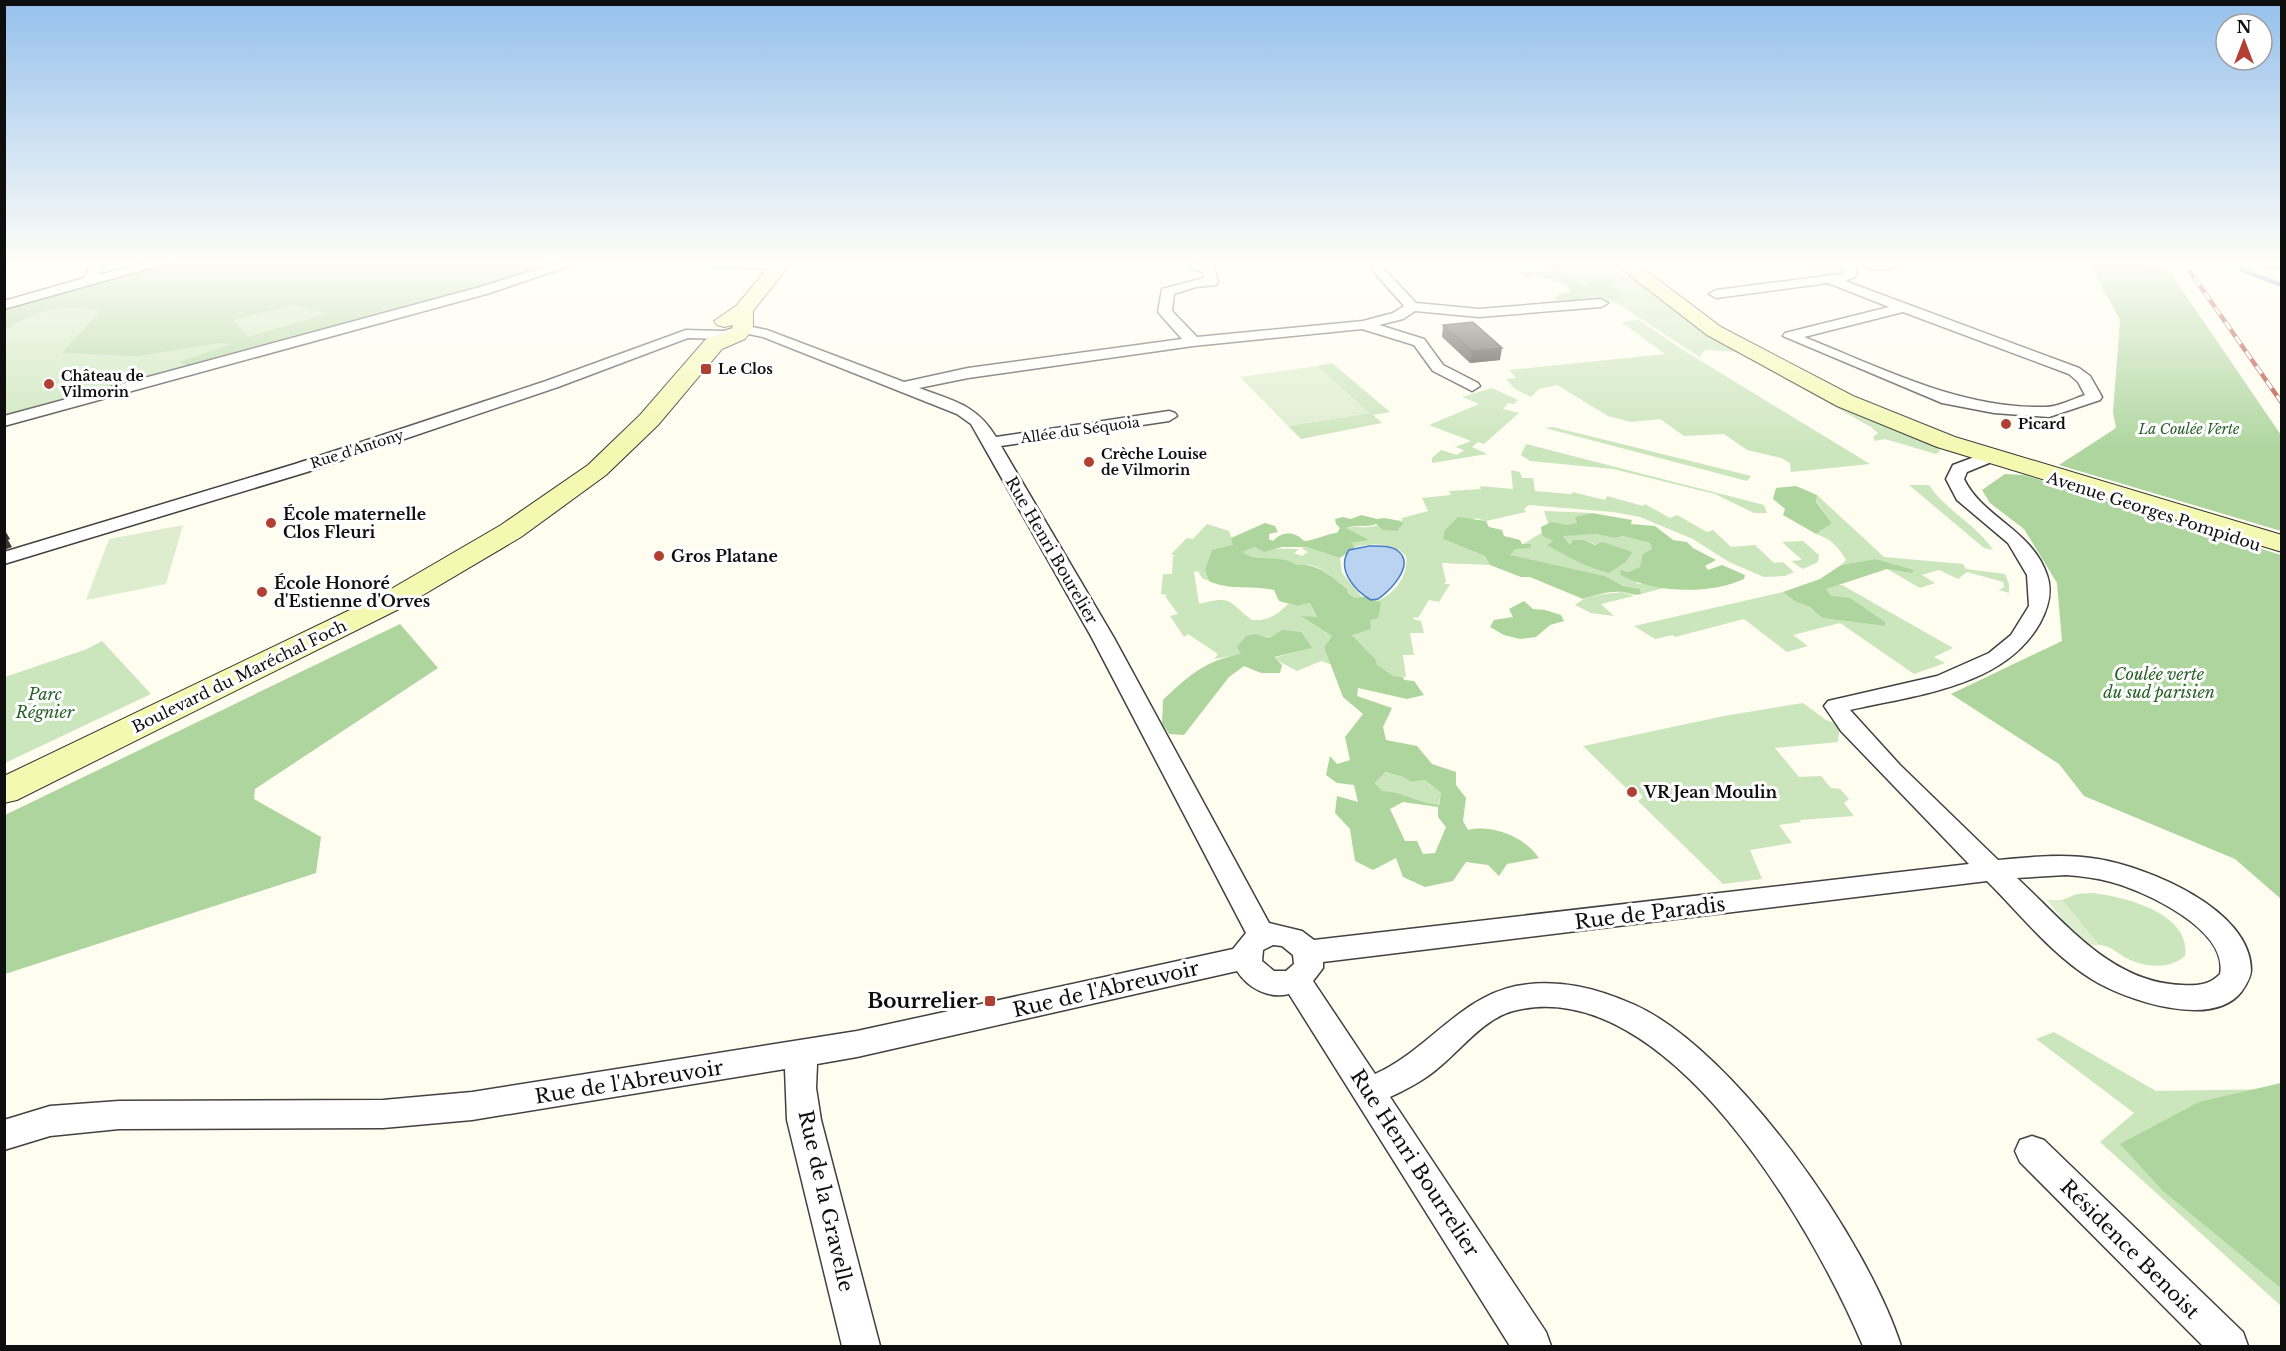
<svg xmlns="http://www.w3.org/2000/svg" width="2286" height="1351" font-family="'Libre Baskerville',serif">
	<style>
		.green { fill: #cbe5bc }
		.forest { fill: #add59d; fill-rule: evenodd }
		.pitch { fill: #ddedcd }
		.water { fill: #b9d3f1; stroke: #467cc1; stroke-width: 1.5 }
		.lines { fill: none; stroke-linecap: round; stroke-linejoin: round }
		.stream { stroke: #467cc1; stroke-width: 4.5 }
		.street-casing { stroke: #414141; stroke-width: 3 }
		.secondary-casing { stroke: #303030; stroke-width: 2 }
		.street { fill: #fff; fill-rule: evenodd }
		.secondary { fill: #f4f8b0; fill-rule: evenodd }
		.rail-casing { stroke: #b14032; stroke-width: 4.5 }
		.rail { stroke: #fff; stroke-width: 3; stroke-dasharray: 9; stroke-linecap: butt }
		.wall { fill: #494640 }
		.shaded-wall { fill: #3c3934 }
		.building { fill: #55514b; stroke: #3c3934; stroke-width: 1.5 }
		.poi-dot { fill: #b14032; stroke: #fff; stroke-width: 2 }
		.labels { text-anchor: middle; dominant-baseline: central; stroke-width: 6; stroke-linejoin: round; paint-order: stroke }
		.far-poi-label { font-size: 14px; font-weight: bold; fill: #0e0e0e; stroke: #fff; text-anchor: start }
		.far-park-label { font-size: 14px; font-style: italic; fill: #266024; stroke: #fff }
		.far-street-label { font-size: 14px; fill: #0e0e0e; stroke: #fff }
		.street-label { font-size: 16px; fill: #0e0e0e; stroke: #fff }
		.poi-label { font-size: 16px; font-weight: bold; fill: #0e0e0e; stroke: #fff; text-anchor: start }
		.park-label { font-size: 16px; font-style: italic; fill: #266024; stroke: #fff }
		.near-street-label { font-size: 20px; fill: #0e0e0e; stroke: #fff }
		.near-poi-label { font-size: 20px; font-weight: bold; fill: #0e0e0e; stroke: #fff; text-anchor: end }
	</style>
	<rect width="100%" height="100%" fill="#fefdf0"/>
	<path class="green" d="M173,263H559L5,418L4,308Z
		M1557,263H1608L1617,272L1637,279L1698,326V329L1737,352L1706,350L1701,354V358L1618,304L1606,300L1578,303L1580,298L1600,294L1619,299L1620,291L1612,286L1616,283C1582,289 1580,286 1557,263Z
		M1807,263H1833L1844,270L1840,275L1824,277Z
		M1639,320L1683,350L1870,464L1791,472L1790,463L1781,458L1747,450L1724,434L1684,436L1660,419L1631,422L1608,416L1557,385L1539,389L1531,397L1515,389L1506,379L1516,378L1509,370L1665,354L1621,322Z
		M1332,363L1390,412L1373,415L1382,423L1301,439L1288,426L1369,413L1317,366Z
		M1785,379L1847,409L1937,444L1940,451L1936,454L1885,439L1875,441L1873,437L1878,433L1871,427Z
		M1492,388L1518,400L1514,404L1508,403L1503,409L1519,413L1484,444L1478,442L1472,447L1487,454L1432,463V458L1441,450L1457,455L1464,450L1455,447L1471,441L1429,425L1479,404L1462,397Z
		M1553,427L1751,476L1747,481L1545,428Z
		M1526,444L1764,505L1767,513H1754L1715,494L1613,469L1530,461L1521,455Z
		M1511,470L1520,472L1522,478H1533L1535,491L1569,494H1572V492L1605,500L1607,496L1643,506L1645,504L1670,518L1677,515L1707,532L1713,530L1731,547L1755,545L1774,563L1783,562L1794,572L1785,576L1764,577L1729,562L1693,539L1640,517L1613,512L1529,505L1524,509L1526,512L1486,521L1476,518L1444,531L1443,539L1485,556L1490,565L1442,563L1446,582L1444,584H1450L1439,602L1429,600L1418,618L1414,617L1413,619L1421,621L1424,633H1410L1414,655H1403L1406,677L1393,676L1376,665C1373,653 1359,645 1352,634L1370,620L1381,604L1377,601C1395,594 1409,575 1406,556C1393,542 1372,543 1355,547L1350,543L1368,540L1344,529C1354,525 1359,528 1368,527C1380,526 1390,524 1402,524V518L1428,511L1422,498L1451,495L1449,491L1481,489L1480,486L1513,489Z
		M1909,485H1929C1946,511 1976,524 1993,550L1984,548Z
		M1817,495L1884,557L1963,564L1966,569L2005,574L2009,584V593L1999,590L2004,587L2003,582L1967,572L1958,579L1939,570L1922,575L1935,583L1920,588L1887,569L1911,573L1875,559L1841,565L1846,560C1838,546 1831,539 1816,534L1832,523L1816,501Z
		M1544,511L1592,513L1575,517L1578,523L1567,525L1548,523Z
		M1207,524L1229,531L1234,545L1205,570L1209,581L1202,578L1198,571L1194,572L1199,604C1234,595 1227,602 1252,620C1268,621 1277,615 1288,604L1297,606L1310,603L1317,618L1301,617L1332,636L1324,647L1333,665L1321,661L1297,671L1273,658L1311,648L1256,634L1242,654L1214,659L1218,654L1188,634L1184,637L1170,616L1178,614L1165,596L1168,595L1161,594L1163,574H1172L1173,556H1176L1171,554L1187,538L1193,539Z
		M1541,533L1542,536L1553,541L1548,545C1567,556 1588,569 1609,573L1626,562L1633,552C1616,547 1599,547 1584,540L1570,545L1562,535L1595,534L1615,538L1623,536L1650,543L1652,549L1641,567L1628,572L1638,584L1649,583L1664,588L1641,594L1640,589L1625,586L1605,576L1509,555L1515,549Z
		M1803,541L1819,555L1818,562L1803,569L1791,561L1802,560L1782,542Z
		M1255,547C1271,551 1283,547 1299,549L1294,553L1302,556L1308,552L1301,548L1306,547L1340,558L1342,573L1362,597L1355,598L1348,593L1347,587C1334,580 1325,569 1311,565C1306,564 1302,566 1297,565C1284,565 1250,559 1241,552Z
		M1837,585H1842L1953,648L1934,657L1945,663L1914,674L1840,623L1793,635L1808,646L1787,652L1744,619L1675,637L1673,635L1655,639L1634,626L1783,592L1796,602L1810,607L1822,618L1885,626L1850,598L1831,597L1826,589Z
		M1622,592L1634,596L1601,604L1614,616L1591,613L1575,605C1590,593 1604,595 1622,592Z
		M102,641L151,694L5,763V677L87,649Z
		M1803,703L1826,720L1840,725L1838,742L1775,748L1799,777L1821,776L1831,788L1840,789L1849,799L1844,803L1854,816L1800,820L1801,822L1779,825L1792,843L1750,850L1762,879L1723,884L1638,801L1643,797L1634,786L1626,788L1583,746L1724,716Z
		M1384,772L1403,777L1411,782L1425,780L1441,793L1438,806C1418,802 1403,791 1382,791L1375,783Z
		M2092,893C2122,896 2192,913 2185,956C2170,969 2147,968 2128,959C2118,954 2110,945 2099,945L2062,900L2077,894Z
		M2054,1032L2156,1091L2281,1089V1306L2100,1142L2134,1113L2036,1039Z"/>
	<path class="forest" d="M173,263H559L192,367L179,362L231,344L220,343L138,356L62,353L100,311C62,303 37,310 5,330L4,308ZM294,305L326,314L248,337L233,320Z
		M1542,263H1557L1575,281L1589,287L1585,282L1598,279L1615,281L1616,283L1612,286L1620,291V299H1608L1600,294L1567,303L1554,299L1561,293L1571,292C1568,284 1559,283 1551,280L1552,278L1538,279L1546,276L1535,275L1532,279L1524,278L1521,271H1548Z
		M2089,263L2165,265L2281,435V531L2059,465L2116,428L2113,412L2120,320Z
		M2005,474L2024,475L2281,555V899L2235,859L2084,796L2059,764L1951,694L2062,641L2057,583L2024,529L1990,503L1982,490Z
		M1796,486L1817,495L1816,502L1832,523L1816,534L1783,515L1785,509L1773,499L1776,488Z
		M1592,513L1632,520L1631,524L1655,526L1673,540L1687,542L1693,548L1716,560L1705,566L1708,570L1722,565L1745,575L1744,579C1709,595 1654,593 1621,575L1620,570L1628,572L1640,567L1643,554L1652,549L1650,543L1623,536L1615,538L1595,534L1563,536L1570,545L1573,540H1584L1595,545L1602,542L1633,552L1626,562L1609,573C1588,569 1567,556 1547,545L1553,541L1542,536L1541,527L1551,522L1567,525L1577,523L1575,517Z
		M1361,515L1377,519L1384,518L1401,521L1403,524L1397,531L1383,530L1376,524C1365,528 1357,524 1346,528L1369,540L1351,543L1355,547L1340,558L1306,547H1282L1264,552L1255,547L1242,552C1258,564 1280,553 1296,565C1319,563 1329,576 1347,588L1348,593L1355,598L1369,596L1381,603L1378,618L1370,620L1371,629L1352,635L1375,659L1377,665L1393,676L1403,677L1404,680L1414,681L1424,695L1407,699L1358,688L1357,696L1392,708L1383,727L1386,740L1417,746L1432,764L1456,772V785L1466,798L1463,821L1468,830C1492,824 1525,837 1539,858L1507,864L1499,876L1488,865L1466,862L1453,881L1425,887L1403,877L1396,858L1373,870L1355,861L1350,829L1335,813L1337,796L1358,802L1354,785L1337,783L1326,775L1330,756L1337,764L1350,760L1345,737L1363,714L1343,697L1324,647L1332,636L1300,616L1317,617L1310,603L1297,606L1279,601L1274,590C1251,585 1230,591 1209,581L1205,570L1212,550L1233,545L1231,538L1265,523L1275,526L1278,532L1269,534V539L1273,541C1282,531 1295,531 1304,541C1317,540 1325,534 1337,533L1340,528L1336,524L1335,519L1343,517L1351,519ZM1385,772L1403,777L1411,782L1425,780L1441,793L1439,805C1418,803 1403,791 1382,791L1375,783ZM1403,802L1438,807V817L1446,827L1435,853L1423,854L1417,841H1405L1390,809Z
		M1458,517L1486,521L1489,527L1502,530L1504,536L1520,540L1522,544H1531L1530,548L1515,549L1510,555L1605,576L1624,586L1640,589L1641,594C1633,596 1630,593 1622,592C1609,591 1596,595 1583,599L1530,577H1521L1490,565L1485,556L1443,539L1444,531Z
		M1875,559L1914,570L1911,573L1887,569L1826,589L1831,596L1850,598L1885,622V626L1822,618L1810,607L1796,602L1783,592L1820,579L1841,565Z
		M1524,601L1533,609L1545,610L1561,615L1564,621L1550,625L1536,637L1520,639L1504,635L1490,627L1494,620L1513,617L1509,609Z
		M400,624L438,668L255,789L254,799L321,837L316,873L5,974V815Z
		M1282,630L1301,632L1312,648L1274,657L1282,665L1280,673H1261L1244,666L1229,677L1184,735L1169,734L1162,723L1163,700C1188,676 1206,660 1241,654L1237,647L1246,636L1256,634L1270,638Z
		M2281,1083H2282L2281,1288L2163,1191L2120,1144L2199,1102Z"/>
	<path class="pitch" d="M1317,366L1369,413L1288,426L1240,377Z
		M183,525L166,584L86,600L109,539Z
		M2047,900H2062L2099,945L2084,946Z"/>
	<path class="water" d="M1369,546C1378,546 1391,545 1398,551C1416,565 1389,592 1378,599L1371,600C1354,590 1336,569 1349,550Z"/>
	<g class="lines">
		<path class="stream" d="M2241,270L2282,285"/>
		<g class="street-casing">
			<path id="street" d="M92,263H105L99,275L145,263H168L4,309V301L84,278Z
				M557,263H578L490,293L4,426V416L480,287Z
				M708,263H786L787,265L781,269L714,267Z
				M1188,263L1214,267L1218,282L1216,285L1196,287L1174,294L1172,311L1197,337L1363,321L1393,313L1404,306L1371,269L1375,263H1389L1384,269L1416,303L1479,309L1601,299L1608,303L1601,307L1479,317L1415,311L1403,319L1379,325L1424,339L1443,365L1478,383L1480,386L1472,391L1433,371L1414,345L1362,329L1193,346L968,378L919,388C953,401 976,404 996,437L1169,411L1175,413L1177,416L1169,421L1001,446L1114,638L1269,923L1302,931L1314,940L1969,864L1841,731L1824,706L1828,701L1937,676L1989,653L2011,635L2029,606L2027,575L2008,543L1957,500L1946,479L1953,465L1993,450L2002,455L1999,459L1967,472L1964,479C1982,517 2032,530 2047,575C2053,592 2048,608 2040,623C2004,687 1916,695 1850,710L1900,765L1998,860C2031,857 2065,853 2098,859C2147,867 2251,909 2251,970C2251,977 2246,985 2242,991C2213,1030 2126,1000 2093,980C2052,955 2021,915 1987,881L1323,962V968L1313,981L1375,1074C1427,1051 1459,998 1516,986C1558,978 1597,988 1635,1005C1736,1051 1868,1242 1901,1346H1863C1814,1230 1667,971 1513,1011C1483,1019 1460,1051 1437,1069C1423,1081 1407,1089 1390,1097L1546,1332L1551,1346H1510L1289,994C1268,999 1248,988 1237,971L857,1057L817,1064L816,1088L821,1120L880,1346H842L787,1120L785,1069L472,1120L383,1128L119,1129L50,1136L4,1150V1120L50,1106L119,1101L383,1100L472,1092L857,1031L1233,949L1246,933L1092,638L971,424L957,414L763,337L744,333L725,339L688,338L558,387L307,472L4,564V552L295,464L546,381L686,330L724,331L743,325L767,330L904,382L968,368L1182,339L1158,312L1162,289L1204,278L1203,272L1188,268ZM2066,875C2081,876 2096,878 2111,882C2145,891 2229,930 2220,974C2210,985 2197,986 2182,985C2111,983 2065,922 2017,878ZM1273,945L1282,946L1293,955L1294,964L1286,971H1274L1262,961L1263,950Z
				M1839,263H1852L1857,270L1855,277L1845,281L2079,368L2090,376L2102,397L2100,400L2049,417L1994,413L1942,403L1783,336L1785,333L1889,307L1828,283L1716,298L1709,294L1716,290L1842,274L1844,270ZM1903,312L2069,374L2078,382L2085,395C2073,399 2058,407 2045,407C1960,409 1882,368 1804,337Z
				M2268,263H2282V266L2268,268Z
				M2032,1136L2044,1140L2243,1332L2248,1346H2203L2020,1162L2015,1151L2020,1140Z"/>
		</g>
		<g class="secondary-casing">
			<path id="secondary" d="M772,263H791L753,311V329L745,339L722,349L658,425L606,475L521,537L401,608L17,800L4,803V776L379,596L501,525L588,465L640,415L706,339L731,331L733,325L724,327L717,325L714,321L736,306Z
				M1614,263H1636L1721,327L1853,396L1955,437L2282,535V552L1937,447L1837,406L1707,335Z
				M1859,263H1902C1894,272 1867,272 1859,263Z"/>
		</g>
		<use href="#street" class="street"/>
		<use href="#secondary" class="secondary"/>
		<g class="rail-casing">
			<path id="rail" d="M2184,263L2282,403"/>
		</g>
		<use href="#rail" class="rail"/>
	</g>
	<path class="wall" d="M1443,325L1500,360L1470,363L1442,337Z"/>
	<path class="shaded-wall" d="M1502,348L1500,360L1470,363L1472,351Z
		M4,529L10,539L8,540L12,547L4,550Z"/>
	<path class="building" d="M1473,322L1502,348L1472,351L1443,325Z"/>
	<linearGradient id="sky" x2="0" y2="1"><stop stop-color="#95c0ec"/><stop offset="0.58" stop-color="#fffef8"/><stop offset="1" stop-color="#fffef8" stop-opacity="0"/></linearGradient>
	<rect width="2286" height="453" fill="url(#sky)"/>
	<g class="poi-dot">
		<rect x="700" y="363" width="12" height="12" rx="3"/>
		<circle cx="49" cy="384" r="6"/>
		<circle cx="2006" cy="424" r="6"/>
		<circle cx="1089" cy="462" r="6"/>
		<circle cx="271" cy="523" r="6"/>
		<circle cx="659" cy="556" r="6"/>
		<circle cx="262" cy="592" r="6"/>
		<circle cx="1632" cy="792" r="6"/>
		<rect x="984" y="995" width="12" height="12" rx="3"/>
	</g>
	<g class="labels">
		<g class="far-poi-label">
			<text x="718" y="369">Le Clos</text>
			<text x="61" y="376">Château de<tspan x="61" dy="16">Vilmorin</tspan></text>
			<text x="2018" y="424">Picard</text>
			<text x="1101" y="454">Crèche Louise<tspan x="1101" dy="16">de Vilmorin</tspan></text>
		</g>
		<g class="far-park-label">
			<text x="2189" y="429">La Coulée Verte</text>
		</g>
		<g class="far-street-label">
			<text transform="translate(1080 430) rotate(-8)">Allée du Séquoia</text>
			<text transform="translate(357 449) rotate(-18)">Rue d'Antony</text>
		</g>
		<g class="street-label">
			<text transform="translate(2154 511) rotate(18)">Avenue Georges Pompidou</text>
			<text transform="translate(1052 550) rotate(60)">Rue Henri Bourelier</text>
			<text transform="translate(239 676) rotate(-26)">Boulevard du Maréchal Foch</text>
		</g>
		<g class="poi-label">
			<text x="283" y="514">École maternelle<tspan x="283" dy="18">Clos Fleuri</tspan></text>
			<text x="671" y="556">Gros Platane</text>
			<text x="274" y="583">École Honoré<tspan x="274" dy="18">d'Estienne d'Orves</tspan></text>
			<text x="1644" y="792">VR Jean Moulin</text>
		</g>
		<g class="park-label">
			<text x="2159" y="674">Coulée verte<tspan x="2159" dy="18">du sud parisien</tspan></text>
			<text x="45" y="694">Parc<tspan x="45" dy="18">Régnier</tspan></text>
		</g>
		<g class="near-street-label">
			<text transform="translate(1650 913) rotate(-7)">Rue de Paradis</text>
			<text transform="translate(1106 989) rotate(-13)">Rue de l'Abreuvoir</text>
			<text transform="translate(629 1082) rotate(-9)">Rue de l'Abreuvoir</text>
			<text transform="translate(1415 1163) rotate(57)">Rue Henri Bourrelier</text>
			<text transform="translate(826 1201) rotate(77)">Rue de la Gravelle</text>
			<text transform="translate(2130 1249) rotate(45)">Résidence Benoist</text>
		</g>
		<g class="near-poi-label">
			<text x="978" y="1001">Bourrelier</text>
		</g>
	</g>
	<rect width="2286" height="1351" fill="none" stroke="#0e0e0e" stroke-width="12"/>
	<g transform="translate(2244 42)"><circle r="28" fill="#ffffff" stroke="#9f9f9f" stroke-width="1.5"/>
	<path d="M0-4.5L10 22L0 15L-10 22Z" fill="#b14032"/>
	<text y="-9" font-size="16" font-weight="bold" text-anchor="middle" fill="#0e0e0e">N</text>
	</g>
</svg>
